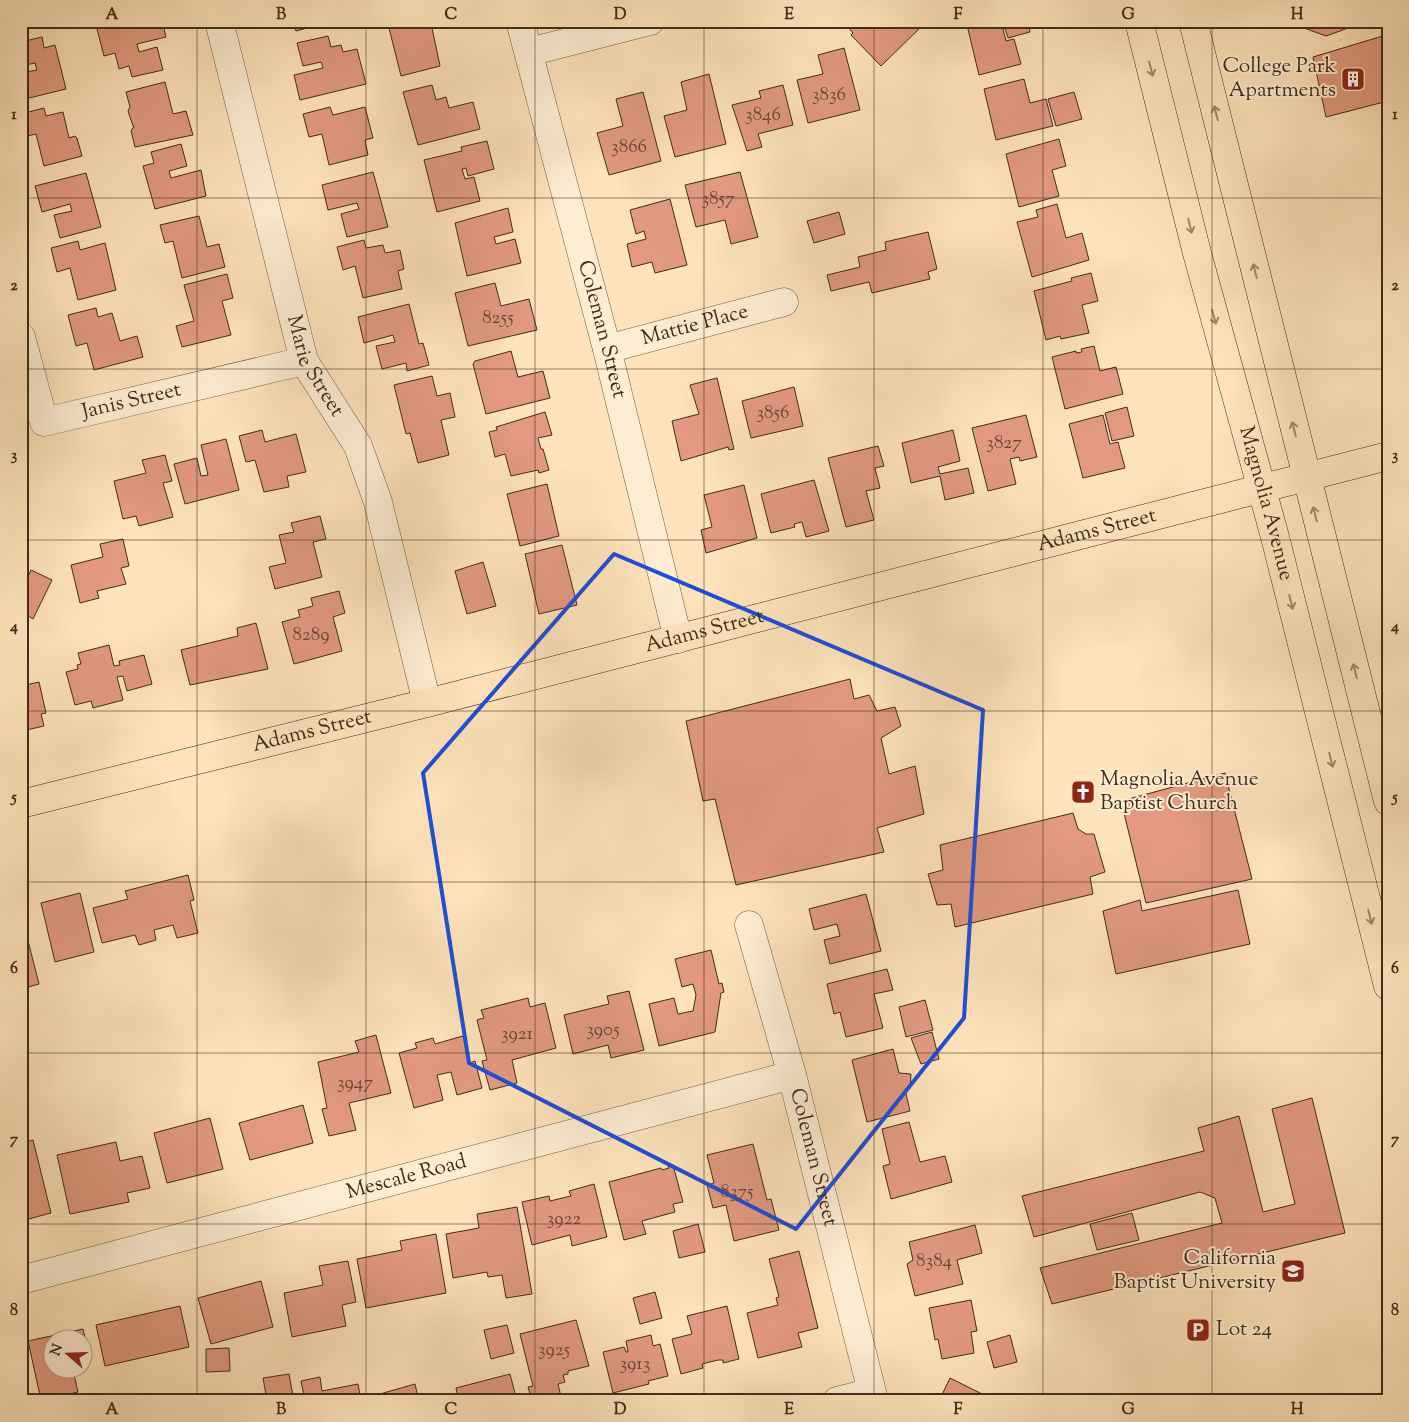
<svg xmlns="http://www.w3.org/2000/svg" width="1409" height="1422" font-family="'Sorts Mill Goudy',serif">
	<style>
		.building { fill: #e29980; stroke: #412c1a }
		.lines { fill: none; stroke-linecap: round; stroke-linejoin: round }
		.minor-casing { stroke: #705a42; stroke-width: 29 }
		.major-casing { stroke: #412c1a; stroke-width: 29 }
		.minor { stroke: #feedd3; stroke-width: 28 }
		.major { stroke: #fee3bb; stroke-width: 28 }
		.oneway { stroke: #a0886a }
		.marked { fill: none; stroke: #1d4ed8; stroke-width: 4; stroke-linejoin: round }
		.grid { fill: none; stroke: #412c1a; stroke-width: 1; stroke-opacity: 0.55 }
		.labels { text-anchor: middle; dominant-baseline: central; stroke-width: 4; stroke-linejoin: round; paint-order: stroke }
		.number-label { font-size: 19px; fill: #694734 }
		.poi-label { font-size: 21px; fill: #412c1a; stroke: #feedd3; text-anchor: end }
		.street-label { font-size: 21px; fill: #412c1a; stroke: #feedd3 }
		.neatline { fill: none; stroke: #412c1a; stroke-width: 2 }
		.grid-label { font-size: 16px; text-anchor: middle; font-weight: bold; fill: #412c1a }
	</style>
	<rect width="100%" height="100%" fill="#fee3bb"/>
	<filter id="stains"><feTurbulence type="fractalNoise" baseFrequency=".004" numOctaves="4"/><feColorMatrix values="0 0 0 0 .2 0 0 0 0 .09 0 0 0 0 .02 0 0 0 .5 -.17"/></filter>
	<radialGradient id="worn" r=".72"><stop offset=".6" stop-color="#630" stop-opacity="0"/><stop offset="1" stop-color="#630" stop-opacity=".3"/></radialGradient>
	<path class="building" d="M125,21H162L166,37L137,44L139,52L157,47L163,70L132,77L129,66L119,69L115,53L104,56L97,29Z
		M293,21H334L296,31Z
		M401,21H418L419,26L431,23L440,66L401,76L388,24Z
		M843,21H916L921,27L881,66L851,35L853,33Z
		M966,21H1028L1030,32L1008,38L1005,28L1003,29L1006,41L1014,39L1021,64L979,75Z
		M1302,21H1368L1326,36L1304,28Z
		M1386,35L1388,38V101L1326,117L1313,57Z
		M328,36L331,47L341,45L343,52L357,49L366,84L300,100L294,75L323,68L321,62L303,66L297,43Z
		M42,37L44,48L55,45L66,89L21,100V73L37,70L35,63L21,66V42Z
		M844,48L860,110L808,123L797,80L823,74L818,55Z
		M709,74L726,144L675,157L664,116L687,110L681,82Z
		M1024,79L1030,103L1046,99L1053,126L996,140L984,89Z
		M165,82L173,114L186,111L193,135L135,147L131,131L134,126H133L128,111L130,107L126,92Z
		M432,85L436,100L446,97L449,108L473,102L480,129L418,145L403,92Z
		M783,85L793,125L758,134L762,147L747,151L732,105L761,98L759,91Z
		M643,92L661,161L609,175L597,133L623,126L616,99Z
		M1074,92L1082,119L1056,126L1048,99Z
		M330,107L333,115L365,107L373,138L365,140L368,155L329,165L322,134L309,137L303,114Z
		M44,108L46,116L63,112L69,138L75,136L77,138L82,156L44,166L36,134L23,137L21,114Z
		M1059,139L1066,166L1052,170L1059,196L1019,207L1006,154Z
		M487,141L494,169L468,176L466,168L462,169L465,179L474,177L480,201L437,212L424,160L462,151L461,147Z
		M181,144L187,166L169,171L171,178L201,170L206,196L155,209L143,166L154,163L151,152Z
		M373,172L388,227L347,237L341,214L359,209L357,203L328,210L322,185Z
		M740,172L758,237L731,244L725,220L696,227L685,185Z
		M86,173L101,227L60,238L54,215L72,211L70,204L42,212L35,186Z
		M670,199L687,265L655,273L652,262L632,267L627,244L646,239L644,231L636,234L630,210Z
		M1057,204L1066,238L1082,233L1089,260L1032,277L1017,222L1038,217L1036,210Z
		M508,208L513,232L494,237L496,244L515,239L521,263L467,276L455,223Z
		M839,212L845,234L814,243L807,221Z
		M199,216L207,247L219,244L225,267L182,278L173,241L165,243L160,225Z
		M928,232L937,269L928,272L930,279L872,293L869,282L831,291L827,275L860,267L858,257L886,250L885,242Z
		M364,240L366,248L383,245L385,253L400,250L404,269L398,271L402,289L363,298L355,266L343,270L337,247Z
		M78,241L80,250L105,243L116,290L78,300L70,268L57,272L51,248Z
		M1091,273L1098,301L1082,305L1089,333L1061,339L1060,336L1046,340L1034,291L1072,281L1071,278Z
		M227,274L233,298L222,301L231,335L182,347L176,326L194,321L184,285Z
		M495,283L501,306L529,299L537,330L468,346L455,293Z
		M409,304L419,344L423,343L429,365L407,371L406,363L382,369L376,346L395,342L393,335L364,343L358,317Z
		M96,308L98,317L112,313L120,341L137,336L143,357L94,370L87,343L76,346L68,315Z
		M1094,346L1100,371L1116,367L1123,394L1065,409L1052,357L1076,351V353L1082,352L1081,349Z
		M511,351L518,377L543,371L550,398L486,414L473,364L475,361Z
		M432,376L437,396L450,393L455,417L441,420L449,455L418,463L410,433L406,434L394,385Z
		M717,378L734,449L729,450L728,447L681,461L672,421L699,414L690,385Z
		M794,387L803,426L751,438L742,401Z
		M1127,407L1134,436L1112,441L1105,413Z
		M545,412L552,435L538,438L541,449H543L549,470L539,473L538,470L511,476L505,454L495,457L489,432L497,430L496,427Z
		M1026,415L1037,457L1020,461L1019,457L1010,459L1016,484L988,491L972,428Z
		M1103,415L1110,444L1118,442L1125,468L1083,478L1069,424Z
		M262,430L265,442L296,434L306,472L287,476L289,487L264,492L255,460L246,462L239,436Z
		M953,430L960,461L938,467L940,474L968,468L974,493L945,500L940,476L911,483L902,443Z
		M226,439L239,490L185,504L174,464L197,458L201,476L208,475L201,445Z
		M878,446L884,466L875,468L880,488L866,491L874,520L846,527L828,458Z
		M165,455L172,481L163,483L173,517L139,526L136,516L123,519L114,481L146,473L142,460Z
		M814,480L829,531L806,537L802,522L794,524L795,527L771,533L761,494Z
		M547,484L559,536L520,546L507,494Z
		M744,485L757,538L706,553L701,530L712,527L704,495Z
		M320,516L326,539L313,542L322,577L275,589L269,567L286,563L279,535L294,532L291,523Z
		M123,539L129,566L121,568L126,584L97,591L99,598L80,603L71,565L103,557L100,544Z
		M562,545L577,605L539,614L525,554Z
		M21,553L29,557L21,574Z
		M483,562L496,606L467,614L455,571Z
		M31,570L52,580L33,619L21,611V586L23,587Z
		M339,591L345,613L333,617L342,651L294,664L282,622L300,617L298,610L313,606L311,598Z
		M256,623L268,669L190,685L181,650L238,636L237,628Z
		M109,645L114,666L120,665L119,661L144,655L152,684L127,691L123,676L117,677L123,700L93,708L91,701L75,705L66,672L78,669L77,665L81,664L78,653Z
		M850,679L854,699L869,695L877,711L895,707L901,726L881,738L889,774L915,766L924,814L877,828L884,852L736,885L715,799L703,801L686,721Z
		M39,682L46,713L41,714L44,726L22,731L21,686Z
		M1225,773L1252,879L1146,903L1121,801Z
		M1073,813L1078,829L1086,834H1094L1105,872L1090,877L1093,894L955,927L951,904L937,905L928,874L943,870L940,845Z
		M188,875L194,900L190,901L198,933L177,938L173,925L154,930L156,940L139,945L135,935L102,943L93,908L128,899L125,891Z
		M1238,890L1250,944L1116,974L1103,911L1140,900L1142,911Z
		M80,893L94,952L55,962L41,903Z
		M866,894L881,951L830,964L824,940L840,936L837,924L814,930L809,909Z
		M24,925L39,984L21,989V926Z
		M711,950L719,984L722,983L724,992L721,993L715,1032L659,1046L649,1004L674,998L678,1014L693,1011L696,995L693,984L682,987L675,959Z
		M887,969L893,990L874,994L883,1028L846,1037L840,1012L834,1014L827,984Z
		M629,991L644,1050L611,1058L608,1045L573,1054L564,1015L609,1004L607,996Z
		M528,998L530,1007L545,1003L556,1048L512,1060L517,1083L490,1090L482,1061L487,1060L477,1020L484,1018L481,1010Z
		M925,1000L933,1030L906,1037L899,1007Z
		M932,1032L939,1059L921,1064L911,1038Z
		M376,1035L391,1093L349,1103L356,1130L329,1136L322,1109L327,1108L318,1062L359,1052L355,1041Z
		M463,1036L470,1063L475,1061L482,1088L457,1095L451,1072L437,1075L443,1100L414,1108L399,1053L417,1048L415,1043L433,1038L435,1044Z
		M893,1049L899,1073L911,1074L910,1088L905,1089L910,1111L867,1122L852,1060Z
		M1312,1098L1345,1233L1052,1304L1040,1268L1222,1223L1215,1198L1200,1192L1034,1237L1022,1196L1204,1151L1198,1128L1239,1116L1263,1212L1295,1204L1272,1109Z
		M303,1105L313,1143L250,1160L239,1123Z
		M210,1118L223,1169L167,1183L154,1133Z
		M909,1122L920,1162L945,1156L952,1182L891,1199L883,1166L890,1164L882,1129Z
		M33,1140L51,1213L21,1221V1143Z
		M116,1142L120,1161L142,1156L150,1188L127,1193L129,1202L70,1214L57,1155Z
		M753,1144L767,1200L771,1199L779,1230L734,1241L726,1205L713,1208L707,1185L714,1183L707,1155Z
		M673,1165L683,1202L673,1204L675,1212L642,1221L646,1234L624,1240L609,1182L661,1168L662,1170L669,1168L668,1166Z
		M594,1184L607,1237L572,1246L570,1235L532,1245L522,1202L549,1196L550,1201L571,1196L569,1191Z
		M517,1207L532,1294L506,1298L502,1275L488,1277L487,1272L453,1278L446,1234L479,1228L477,1214Z
		M1132,1213L1139,1240L1097,1250L1090,1224Z
		M698,1224L705,1252L679,1258L673,1231Z
		M975,1225L982,1253L957,1260L963,1284L915,1296L907,1264L913,1260L909,1242Z
		M436,1234L446,1293L366,1308L357,1259L402,1250L400,1241Z
		M799,1251L818,1328L798,1333L802,1347L758,1358L747,1313L778,1305L776,1298L779,1297L769,1259Z
		M348,1261L356,1302L342,1305L346,1326L292,1337L284,1293L323,1285L319,1266Z
		M261,1281L273,1327L211,1344L198,1298Z
		M655,1292L662,1318L640,1324L633,1298Z
		M971,1300L977,1331L971,1332L974,1353L942,1359L938,1339L935,1340L929,1308Z
		M180,1306L189,1347L105,1366L96,1325Z
		M727,1306L739,1359L723,1363V1360H718L702,1364L703,1368L681,1374L672,1339L692,1334L687,1316Z
		M576,1320L589,1366L568,1371V1374L563,1375L565,1382L558,1384L562,1401H532L528,1387L533,1386L520,1334Z
		M507,1325L514,1353L491,1359L484,1330Z
		M83,1329L90,1360L82,1361V1340H52V1370H73L78,1392L41,1400L28,1341Z
		M651,1335L653,1346L660,1344L668,1376L648,1381L649,1384L613,1393L603,1352L624,1347L626,1352H628L626,1341Z
		M1010,1335L1017,1362L994,1368L987,1342Z
		M229,1348L230,1371L206,1372V1349Z
		M289,1374L294,1401H267L263,1378Z
		M510,1374L517,1401H460L458,1399L456,1388Z
		M320,1377L322,1391L358,1384L361,1401H305L301,1381Z
		M950,1378L996,1401H939Z
		M415,1384L419,1401H382L380,1394Z"/>
	<g class="lines">
		<g class="minor-casing">
			<g id="minor">
				<path id="s1" d="M219,21L304,361L358,446L378,502L427,703"/>
				<path id="s2" d="M520,21L607,349L678,639"/>
				<path d="M529,52L650,21"/>
				<path id="s3" d="M21,337L44,422L304,361"/>
				<path id="s4" d="M607,349L784,302"/>
				<path id="s5" d="M749,925L792,1075L872,1392L837,1401"/>
				<path id="s6" d="M21,1280L792,1075"/>
			</g>
		</g>
		<g class="major-casing">
			<g id="major">
				<path id="s7" d="M1139,21L1197,253L1275,537L1388,986"/>
				<path d="M1193,21L1388,801"/>
				<path id="s8" d="M21,804L427,703L1388,456"/>
			</g>
		</g>
		<use href="#minor" class="minor"/>
		<use href="#major" class="major"/>
	</g>
	<defs><path id="oneway-shaft" d="M-6 0H5M1.5-3L5.5 0L1.5 3" fill="none" stroke-width="1.6" stroke-linecap="round" stroke-linejoin="round" transform="scale(1.25)"/></defs>
	<g class="oneway">
		<use href="#oneway-shaft" transform="translate(1151 69) rotate(76)"/>
		<use href="#oneway-shaft" transform="translate(1216 113) rotate(-104)"/>
		<use href="#oneway-shaft" transform="translate(1190 226) rotate(76)"/>
		<use href="#oneway-shaft" transform="translate(1255 271) rotate(-104)"/>
		<use href="#oneway-shaft" transform="translate(1214 317) rotate(74)"/>
		<use href="#oneway-shaft" transform="translate(1294 429) rotate(-104)"/>
		<use href="#oneway-shaft" transform="translate(1315 514) rotate(-104)"/>
		<use href="#oneway-shaft" transform="translate(1291 602) rotate(76)"/>
		<use href="#oneway-shaft" transform="translate(1355 671) rotate(-104)"/>
		<use href="#oneway-shaft" transform="translate(1331 760) rotate(76)"/>
		<use href="#oneway-shaft" transform="translate(1370 917) rotate(76)"/>
	</g>
	<path class="marked" d="M614,554L983,710L964,1018L796,1229L469,1063L423,773Z"/>
	<path class="grid" d="M197,21V1401M366,21V1401M535,21V1401M704,21V1401M874,21V1401M1043,21V1401M1212,21V1401M21,198H1388M21,369H1388M21,540H1388M21,711H1388M21,882H1388M21,1053H1388M21,1224H1388"/>
	<defs>
		<g id="building-square" transform="scale(1.25)"><rect x="-9" y="-9" width="18" height="18" rx="4" fill="#8f2418" stroke="#feedd3"/><path d="M-4-6H4V6H1V3H-1V6H-4ZM-2.5-4.3h1.7v1.8h-1.7ZM.8-4.3h1.7v1.8H.8ZM-2.5-1h1.7V.8h-1.7ZM.8-1h1.7V.8H.8Z" fill="#fff"/></g>
		<g id="church-square" transform="scale(1.25)"><rect x="-9" y="-9" width="18" height="18" rx="4" fill="#8f2418" stroke="#feedd3"/><path d="M-1.2-6h2.4v3.5h3.3v2.4h-3.3V6h-2.4V-.1h-3.3v-2.4h3.3Z" fill="#fff"/></g>
		<g id="university-square" transform="scale(1.25)"><rect x="-9" y="-9" width="18" height="18" rx="4" fill="#8f2418" stroke="#feedd3"/><path d="M0-5L7-2L0 1L-7-2ZM-4 1L0 2.5L4 1V4Q0 6-4 4Z" fill="#fff"/></g>
		<g id="parking-square" transform="scale(1.25)"><rect x="-9" y="-9" width="18" height="18" rx="4" fill="#8f2418" stroke="#feedd3"/><path d="M-3.5-5.5H1a3.5 3.5 0 0 1 0 7H-1V5.5H-3.5ZM-1-3.4V-.6H.8a1.4 1.4 0 0 0 0-2.8Z" fill="#fff"/></g>
	</defs>
	<g fill-rule="evenodd">
		<use href="#building-square" x="1353" y="79"/>
		<use href="#church-square" x="1083" y="792"/>
		<use href="#university-square" x="1293" y="1271"/>
		<use href="#parking-square" x="1198" y="1330"/>
	</g>
	<g class="labels">
		<g class="number-label">
			<text x="829" y="95">3836</text>
			<text x="763" y="115">3846</text>
			<text x="629" y="147">3866</text>
			<text x="718" y="199">3857</text>
			<text x="498" y="318">8255</text>
			<text x="773" y="413">3856</text>
			<text x="1004" y="443">3827</text>
			<text x="311" y="635">8289</text>
			<text x="603" y="1030">3905</text>
			<text x="517" y="1034">3921</text>
			<text x="355" y="1083">3947</text>
			<text x="737" y="1192">8375</text>
			<text x="564" y="1219">3922</text>
			<text x="934" y="1261">8384</text>
			<text x="554" y="1350">3925</text>
			<text x="635" y="1364">3913</text>
		</g>
		<g class="poi-label">
			<text x="1336" y="67">College Park<tspan x="1336" dy="24">Apartments</tspan></text>
			<text x="1100" y="780" text-anchor="start">Magnolia Avenue<tspan x="1100" dy="24">Baptist Church</tspan></text>
			<text x="1276" y="1259">California<tspan x="1276" dy="24">Baptist University</tspan></text>
			<text x="1216" y="1330" text-anchor="start">Lot 24</text>
		</g>
		<g class="street-label">
			<text stroke="none"><textPath href="#s4" startOffset="91">Mattie Place</textPath></text>
			<text stroke="none"><textPath href="#s2" startOffset="319">Coleman Street</textPath></text>
			<text stroke="none"><textPath href="#s1" startOffset="359">Marie Street</textPath></text>
			<text stroke="none"><textPath href="#s3" startOffset="178">Janis Street</textPath></text>
			<text stroke="none"><textPath href="#s7" startOffset="499">Magnolia Avenue</textPath></text>
			<text stroke="none"><textPath href="#s8" startOffset="1110">Adams Street</textPath></text>
			<text stroke="none"><textPath href="#s8" startOffset="705">Adams Street</textPath></text>
			<text stroke="none"><textPath href="#s8" startOffset="300">Adams Street</textPath></text>
			<text stroke="none"><textPath href="#s5" startOffset="241">Coleman Street</textPath></text>
			<text stroke="none"><textPath href="#s6" startOffset="399">Mescale Road</textPath></text>
		</g>
	</g>
	<rect width="1409" height="1422" fill="none" stroke="#fee3bb" stroke-width="55"/>
	<g transform="translate(68 1354) rotate(290)"><circle r="24" fill="#feedd3" stroke="#b2a089"/>
	<path d="M0-4L9 19L0 12L-9 19Z" fill="#8f2418"/>
	<text y="-8" font-size="14" font-weight="bold" text-anchor="middle" fill="#412c1a">N</text>
	</g>
	<rect x="28" y="28" width="1354" height="1366" class="neatline"/>
	<g class="grid-label">
		<text x="112" y="19">A</text>
		<text x="281" y="19">B</text>
		<text x="451" y="19">C</text>
		<text x="620" y="19">D</text>
		<text x="789" y="19">E</text>
		<text x="958" y="19">F</text>
		<text x="1128" y="19">G</text>
		<text x="1297" y="19">H</text>
		<text x="14" y="119">1</text>
		<text x="1395" y="119">1</text>
		<text x="14" y="290">2</text>
		<text x="1395" y="290">2</text>
		<text x="14" y="460">3</text>
		<text x="1395" y="460">3</text>
		<text x="14" y="631">4</text>
		<text x="1395" y="631">4</text>
		<text x="14" y="802">5</text>
		<text x="1395" y="802">5</text>
		<text x="14" y="973">6</text>
		<text x="1395" y="973">6</text>
		<text x="14" y="1144">7</text>
		<text x="1395" y="1144">7</text>
		<text x="14" y="1315">8</text>
		<text x="1395" y="1315">8</text>
		<text x="112" y="1414">A</text>
		<text x="281" y="1414">B</text>
		<text x="451" y="1414">C</text>
		<text x="620" y="1414">D</text>
		<text x="789" y="1414">E</text>
		<text x="958" y="1414">F</text>
		<text x="1128" y="1414">G</text>
		<text x="1297" y="1414">H</text>
	</g>
	<rect width="100%" height="100%" filter="url(#stains)"/>
	<rect width="100%" height="100%" fill="url(#worn)"/>
</svg>
